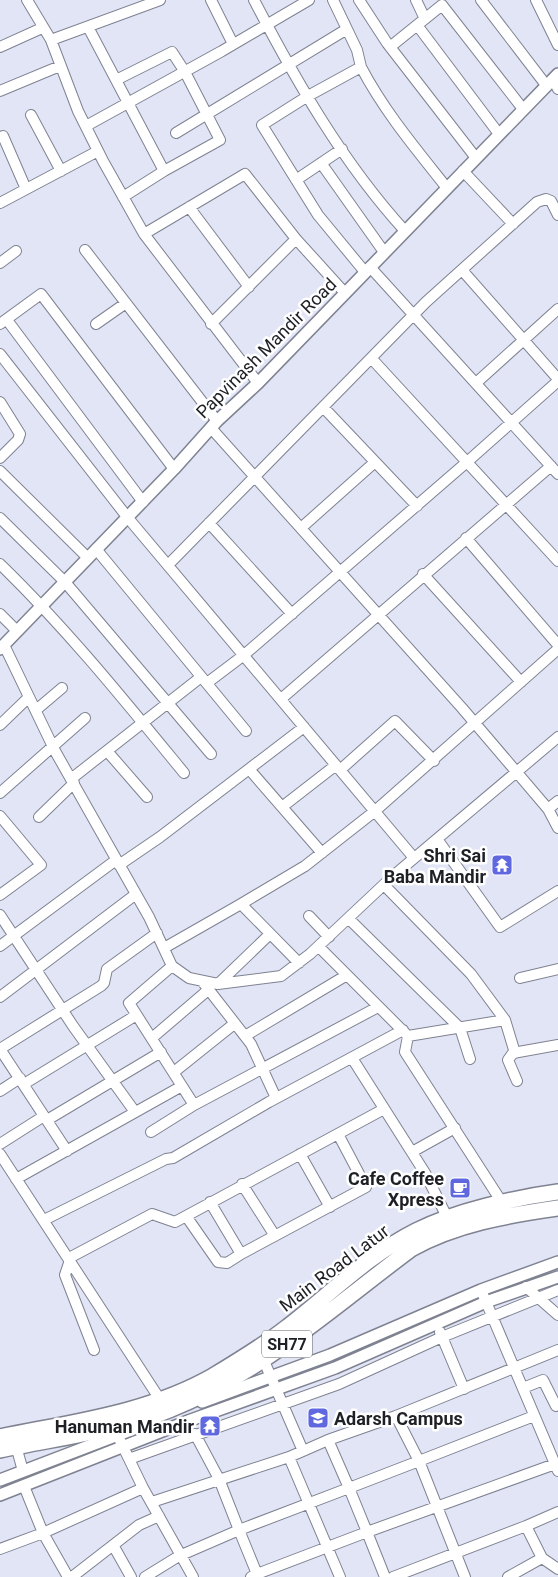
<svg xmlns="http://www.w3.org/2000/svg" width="558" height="1577" font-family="Roboto,sans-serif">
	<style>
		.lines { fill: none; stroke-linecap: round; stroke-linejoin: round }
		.minor-casing { stroke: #7f8291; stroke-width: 12 }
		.tertiary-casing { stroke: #7f8291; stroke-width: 14 }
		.primary-casing { stroke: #7f8291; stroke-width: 18 }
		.minor { stroke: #fff; stroke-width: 10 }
		.tertiary { stroke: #fff; stroke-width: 11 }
		.primary { stroke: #fff; stroke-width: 15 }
		.labels { text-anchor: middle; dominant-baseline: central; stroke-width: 5; stroke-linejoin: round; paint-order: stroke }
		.shield { fill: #fff; stroke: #626367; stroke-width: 1 }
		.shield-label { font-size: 16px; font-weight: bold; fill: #1f2026 }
		.street-label { font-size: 18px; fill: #1f2026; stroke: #fff }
		.poi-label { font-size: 18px; font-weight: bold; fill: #1f2026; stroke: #fff; text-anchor: end }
	</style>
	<rect width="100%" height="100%" fill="#e1e5f6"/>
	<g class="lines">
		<g class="minor-casing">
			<path id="minor" d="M27,0L51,40L78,111L103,161L144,234L258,383
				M211,0L233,44
				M254,0C296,81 343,163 405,231
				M333,0L357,50L361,67
				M359,0L387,43L476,158
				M416,0L425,19
				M481,0L546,85
				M536,0L558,45
				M417,25L499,134
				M88,27L164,171
				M51,40L160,0
				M0,47L42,28
				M390,47L442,5L523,109
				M553,79L558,89
				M116,80L172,52L185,72L220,140L164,171L123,197
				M0,91L60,66
				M31,115L61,171
				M86,126L222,51L309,0
				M176,133L347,29
				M3,136L26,189
				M321,163L384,252
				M463,171L513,224
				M296,180L342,149
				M0,203L98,151
				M189,207L249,287
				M144,234L245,174L296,239L211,324
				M296,239L345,293
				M85,250L217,421
				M0,263L16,251
				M370,267L558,474
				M462,270L558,379
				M365,272L318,215L262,125L308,96L361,67C384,111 416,149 447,188
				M7,320L143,502
				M0,324L41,294L174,469
				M96,324L126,303
				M0,354L128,518L414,858
				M372,359L558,561
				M476,383L558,309
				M0,402L20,434L18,440L0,458
				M323,407L417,506
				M211,428L462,708L548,809L558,828
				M0,471L88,558
				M0,518L65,582L211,754
				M209,523L292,614
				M301,528L375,462
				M466,538L558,645
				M96,549L246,731
				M0,564C67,629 125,701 184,773
				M169,564L426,302L537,202L546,199L551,201L558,215
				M423,574L521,682
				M0,614L17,631
				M4,645L55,751L149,917L172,966L189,978L218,984L281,976L310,954L393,876L558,737
				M207,683L244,655L467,462L558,381
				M281,699L551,466
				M36,710L62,688
				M0,725L29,697
				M107,751L147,797
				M249,769L322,853
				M340,770L395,721L434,761
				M71,779L201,677
				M0,793L85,718
				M282,807L336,765
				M548,809L558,801
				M0,816L41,865L0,895
				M39,817L74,783
				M437,839L500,927L558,891
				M119,865L160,837L304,727
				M384,885L471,974L505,1020
				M241,904L305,866L375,811L558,649
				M0,915L73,1026L135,1112
				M309,916L329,937
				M349,919L460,1028L470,1059
				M0,946L116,860
				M319,947L408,1036L405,1052L503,1204
				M164,948L241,904L299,963
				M172,966L129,1003L194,1105
				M520,978L558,969
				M202,981L251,1044L276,1098
				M218,984L270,934
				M0,997L136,894
				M245,1036L347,975
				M408,1036L505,1020L515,1053
				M152,1038L208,990
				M0,1049L101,986L104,983L107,969L157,933
				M0,1049L67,1151
				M352,1058L425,1173L447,1217
				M174,1072L234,1024
				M517,1081L508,1060L513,1053L558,1045
				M24,1084L135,1016
				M0,1091L20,1078
				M47,1120L161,1052
				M151,1132L194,1105L378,1007
				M0,1144L44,1116
				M412,1152L455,1128
				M0,1154L161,1401
				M300,1154L330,1207
				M16,1179L182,1086
				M242,1184L275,1236
				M210,1202L241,1254L366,1187L338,1134
				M186,1216L218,1262L227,1263L241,1254
				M44,1220L166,1159L173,1158L269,1102L403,1030
				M69,1258L152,1214L175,1222L384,1109
				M70,1260L65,1275L94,1350
				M526,1287L558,1315
				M481,1290L555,1464
				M440,1332L464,1389
				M264,1361L303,1451L289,1457L340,1577
				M523,1388L543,1380L556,1406L558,1405
				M396,1416L558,1350
				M114,1428L143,1488L193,1577
				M328,1440L396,1416L419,1461L534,1416
				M16,1446L23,1471
				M303,1451L328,1440L349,1488L419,1461L465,1577
				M129,1459L339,1384L442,1337L558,1290
				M24,1486L43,1533L68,1577
				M152,1502L289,1457
				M526,1526L558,1512
				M113,1545L131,1577
				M0,1549L43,1533L143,1488
				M72,1577L139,1525L159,1516
				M145,1577L179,1556L239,1530L219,1479L195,1434
				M251,1577L257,1574L239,1530L349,1488L367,1532L555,1464L558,1471
				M258,1577L257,1574L367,1532L385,1577
				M393,1577L526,1526L542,1558
				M508,1577L542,1558L558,1569"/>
		</g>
		<g class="tertiary-casing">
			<path id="tertiary" d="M0,649L174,469L217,421L258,383L558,74
				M202,1402L330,1355L481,1290L558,1262
				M0,1480L136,1428
				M0,1495L188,1421L335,1368L486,1302L558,1277"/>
		</g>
		<g class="primary-casing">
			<path id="primary" d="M0,1437C73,1422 148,1413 213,1376C238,1361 263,1346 286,1328C328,1296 368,1255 416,1231C456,1211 514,1198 558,1192
				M0,1450C55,1438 118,1431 169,1410C260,1374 333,1307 411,1249C455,1224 508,1215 558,1208"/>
		</g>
		<use href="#minor" class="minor"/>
		<use href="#tertiary" class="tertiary"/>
		<use href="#primary" class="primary"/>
	</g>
	<defs>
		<g id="temple-square" transform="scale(1.125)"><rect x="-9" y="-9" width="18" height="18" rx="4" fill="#6068e0" stroke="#fff"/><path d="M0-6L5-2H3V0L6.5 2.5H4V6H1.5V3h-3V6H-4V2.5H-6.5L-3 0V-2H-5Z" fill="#fff"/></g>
		<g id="cafe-square" transform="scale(1.125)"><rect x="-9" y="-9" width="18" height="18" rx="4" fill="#6068e0" stroke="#fff"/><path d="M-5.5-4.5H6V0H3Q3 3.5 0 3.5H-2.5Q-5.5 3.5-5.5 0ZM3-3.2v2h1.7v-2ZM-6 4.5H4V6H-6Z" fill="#fff"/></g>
		<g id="university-square" transform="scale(1.125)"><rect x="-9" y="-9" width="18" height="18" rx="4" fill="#6068e0" stroke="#fff"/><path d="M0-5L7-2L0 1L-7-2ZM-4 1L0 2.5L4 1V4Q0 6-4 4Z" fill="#fff"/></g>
	</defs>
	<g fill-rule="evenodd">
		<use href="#temple-square" x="502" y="865"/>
		<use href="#cafe-square" x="460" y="1188"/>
		<use href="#university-square" x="318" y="1418"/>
		<use href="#temple-square" x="210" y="1426"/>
	</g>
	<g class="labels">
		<rect class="shield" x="262" y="1330.5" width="50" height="27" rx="4"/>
		<g class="shield-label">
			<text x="287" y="1344">SH77</text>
		</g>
		<g class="street-label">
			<text transform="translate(266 348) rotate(-45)">Papvinash Mandir Road</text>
			<text transform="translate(334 1268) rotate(-37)">Main Road Latur</text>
		</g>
		<g class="poi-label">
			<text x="486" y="855">Shri Sai<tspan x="486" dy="21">Baba Mandir</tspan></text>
			<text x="444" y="1178">Cafe Coffee<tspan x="444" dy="21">Xpress</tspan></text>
			<text x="334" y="1418" text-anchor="start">Adarsh Campus</text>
			<text x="194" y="1426">Hanuman Mandir</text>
		</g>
	</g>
</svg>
